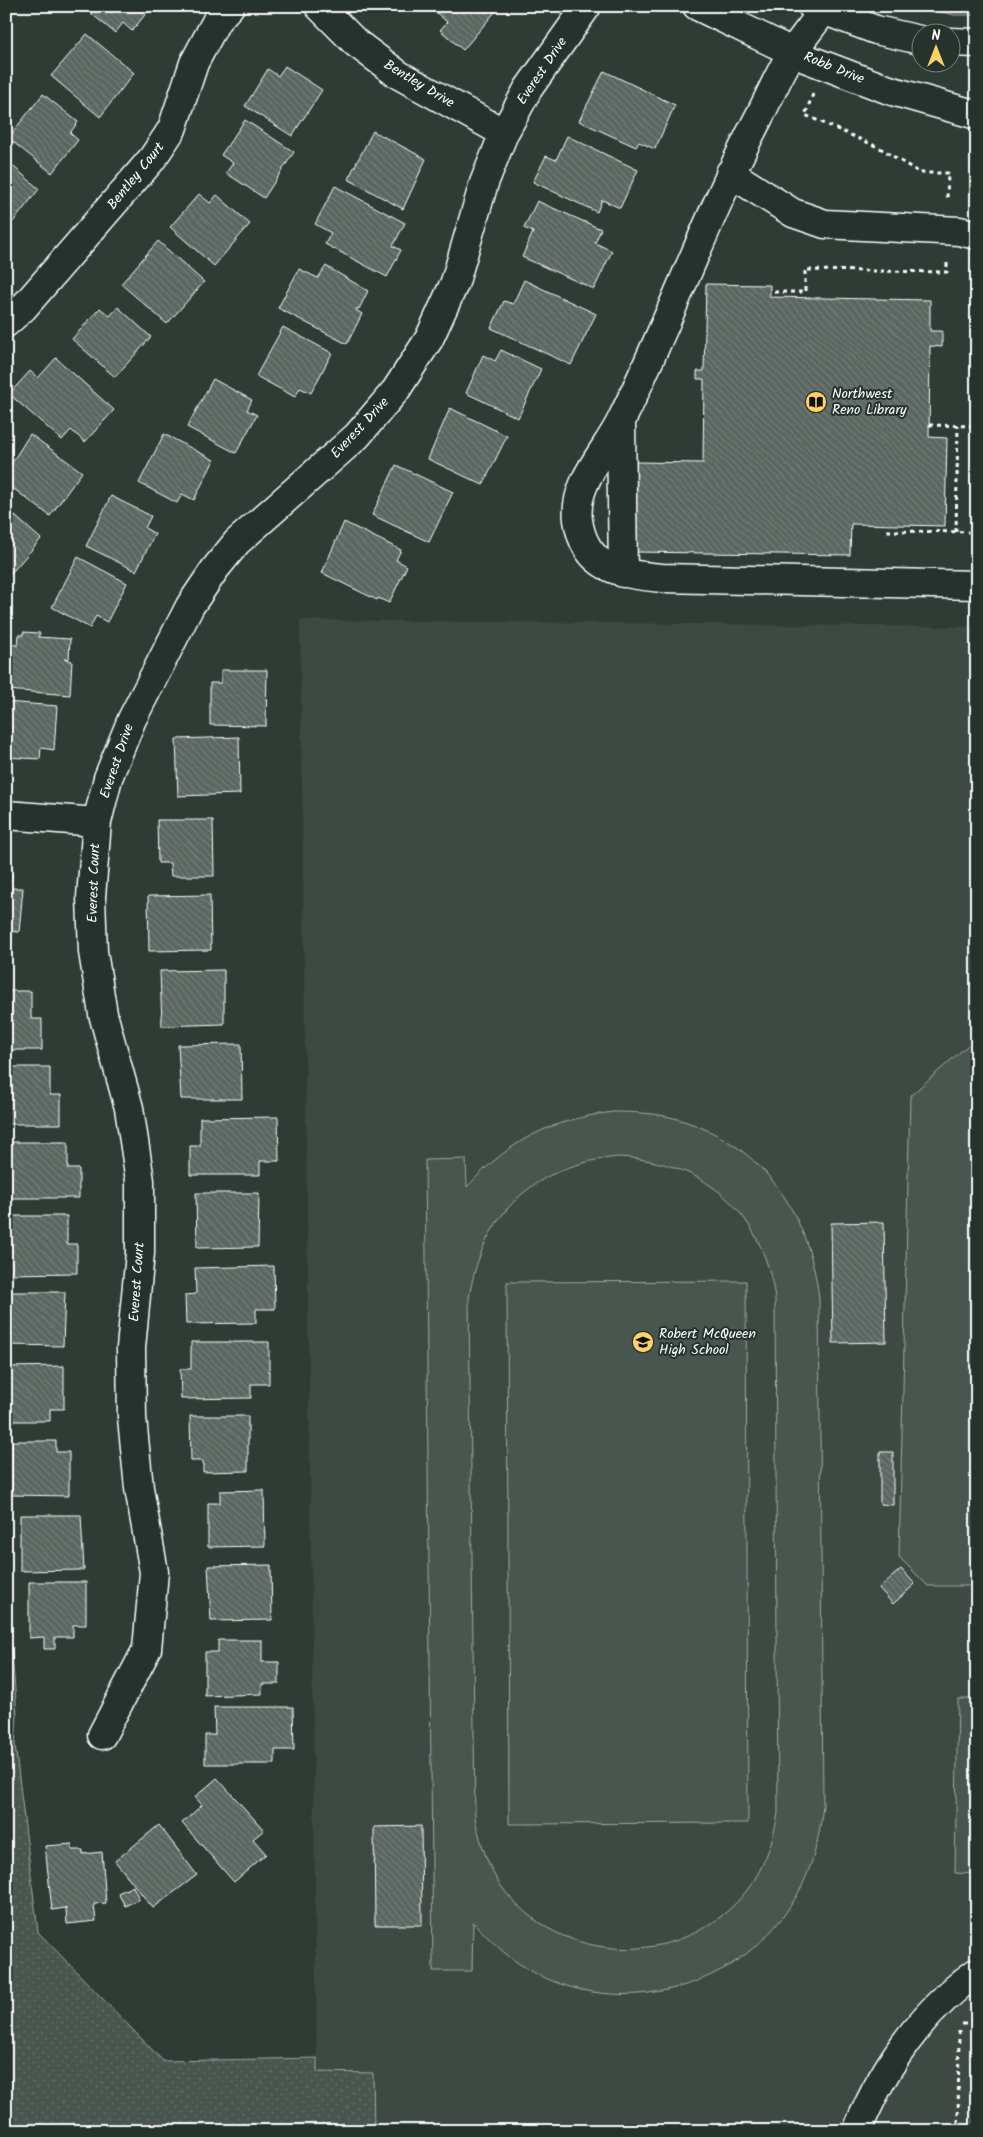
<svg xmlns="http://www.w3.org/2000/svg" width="983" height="2137" font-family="Kalam,sans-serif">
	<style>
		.built { fill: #3c4842 }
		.grass { fill: url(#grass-dots); stroke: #a4aaa7 }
		.garden { fill: #4a544f; stroke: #a4aaa7; fill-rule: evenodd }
		.building { fill: url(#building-back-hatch); stroke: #fff }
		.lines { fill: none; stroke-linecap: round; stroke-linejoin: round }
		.minor-casing { stroke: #fff; stroke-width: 31 }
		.path { stroke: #fff; stroke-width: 3; stroke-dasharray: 4 4; stroke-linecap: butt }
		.minor { stroke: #26332d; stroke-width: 28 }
		.labels { text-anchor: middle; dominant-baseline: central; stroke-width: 4; stroke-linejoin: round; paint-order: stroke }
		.street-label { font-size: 14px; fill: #fff; stroke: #26332d }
		.poi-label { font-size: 14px; fill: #fff; stroke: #26332d; text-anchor: start }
	</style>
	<defs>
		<pattern id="grass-dots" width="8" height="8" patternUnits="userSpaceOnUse" patternTransform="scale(1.25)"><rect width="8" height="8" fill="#4a544f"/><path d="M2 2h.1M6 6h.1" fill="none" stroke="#656e69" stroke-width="1.8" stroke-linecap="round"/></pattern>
		<pattern id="building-back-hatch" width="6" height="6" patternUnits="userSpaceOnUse" patternTransform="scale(1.25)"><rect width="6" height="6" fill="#5b6661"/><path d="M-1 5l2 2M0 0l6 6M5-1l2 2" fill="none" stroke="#747d79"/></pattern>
	</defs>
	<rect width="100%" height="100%" fill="#2f3b35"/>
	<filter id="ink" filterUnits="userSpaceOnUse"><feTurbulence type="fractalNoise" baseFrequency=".02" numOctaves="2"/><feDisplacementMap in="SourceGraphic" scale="10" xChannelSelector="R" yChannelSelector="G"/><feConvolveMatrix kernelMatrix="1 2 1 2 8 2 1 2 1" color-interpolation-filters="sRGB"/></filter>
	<g filter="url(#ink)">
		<path class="built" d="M300,620L977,627V2131H374L373,2073L317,2072Z"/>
		<path class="grass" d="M912,6H977V15H955Z
			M6,1580L17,1714L15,1745L38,1932L163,2061L317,2058V2072L373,2073L374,2131H6Z"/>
		<path class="garden" d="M975,1039H977V1586H928L899,1557L910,1096Z
			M613,1112C632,1112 652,1113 670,1117C760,1140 808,1209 819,1298L823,1805C819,1843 810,1879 787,1911C727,1999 597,2022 511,1958C497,1947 485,1935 473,1922L472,1971H433L425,1160L466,1159L467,1187C510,1140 550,1120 613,1112ZM619,1157C706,1162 762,1211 775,1298L778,1813C773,1841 765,1866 748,1889C689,1967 569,1968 507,1894C489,1872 481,1845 475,1818L469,1298C482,1214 534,1164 619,1157Z
			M746,1281L748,1823L509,1824L507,1282Z
			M958,1699H977V1874L955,1873Z"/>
		<path class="building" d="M82,6H152L132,31L123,23L115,33Z
			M429,6H500L463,50L440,30L447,22Z
			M87,34L134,73L100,117L51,76Z
			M285,66L322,90L292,136L245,106L268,69L278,76Z
			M604,71L675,105L655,149L639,142L636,147L579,121Z
			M43,94L78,122L70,133L78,140L52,173L8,138Z
			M245,120L294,152L264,198L226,173L233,163L221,155Z
			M373,131L426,159L403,209L348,179Z
			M567,136L638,170L620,208L602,200L597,212L533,182L546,156L556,160Z
			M6,160L39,189L13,222L6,216Z
			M335,186L405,223L393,246L401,250L387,277L325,244L331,233L315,224Z
			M199,194L210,203L217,195L250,224L214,266L170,227Z
			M537,201L601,229L595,243L612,251L594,289L522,257L533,232L524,228Z
			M158,241L204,282L167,324L121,284Z
			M326,266L368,291L359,309L357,308L356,310L362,314L347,344L278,308L299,269L318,278Z
			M524,280L596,314L571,365L491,328L504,301L513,304Z
			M706,284L770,285V297L930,300V331H942V347L930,346L929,437L947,438L945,526L851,524L850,555L635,552L636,462L703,463L704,379H697V371H704Z
			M118,307L151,337L115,377L72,339L100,308L110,316Z
			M283,327L332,353L311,393L300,388L295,397L256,376Z
			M501,350L541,369L518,418L466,393L483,355L495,361Z
			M56,358L114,410L85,442L71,430L62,440L9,394L30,371L38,378Z
			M213,379L252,400L247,410L257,415L236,453L187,427Z
			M450,408L507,436L483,485L428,459Z
			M30,434L82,472L50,516L6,483V472Z
			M164,434L214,460L194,500L182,494L177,503L139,483Z
			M396,465L453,492L429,542L372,515Z
			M111,496L151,516L145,528L155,534L136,571L86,546Z
			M6,508L41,539L6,579Z
			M344,522L401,550L396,560L407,566L389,603L378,598L377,600L322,573Z
			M78,557L127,583L107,622L96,616L90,628L52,607Z
			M23,632L40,633L38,637L70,639L69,659H64L72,661L70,695L6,690V644L18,645L19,635H23Z
			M221,670H267L266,726L210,725V683H221Z
			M6,702L57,706L54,750L41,748L40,759L6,757Z
			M239,737L240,794L178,796L176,739Z
			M157,820H213L214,876H171L170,863H158Z
			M6,873L12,874L11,888H23L19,932L6,931Z
			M210,895L211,950L149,951L148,896Z
			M224,970V1024L162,1026L160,971Z
			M6,991H31V1019H42V1050H6Z
			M241,1044L242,1099H181L178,1045Z
			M6,1067H50V1095H61V1124H6Z
			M278,1117L279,1161H260V1175H190V1146H200V1118Z
			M6,1142H68V1169H79V1198H10V1184H6Z
			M196,1193H259L258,1247L197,1248Z
			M6,1216H67V1244H77V1273L8,1274Z
			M884,1222L886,1342L833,1343L831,1223Z
			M274,1266L275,1309H256V1323L186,1324L185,1295L196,1294L195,1268Z
			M6,1292H65L63,1346L6,1345Z
			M191,1342H269V1384H251V1398L181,1399L180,1369H191Z
			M64,1366V1409H50V1421H7L6,1367Z
			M190,1416H248V1471L203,1472V1461H191Z
			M12,1441H56V1452H69V1496L12,1495Z
			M880,1452H893V1505L880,1504Z
			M264,1490L265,1546L208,1547V1503H220V1491Z
			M20,1515H81L84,1570L20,1571Z
			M271,1565L272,1620L211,1621L208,1566Z
			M901,1569L915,1584L893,1604L879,1588Z
			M29,1582H86V1625H73V1637H55V1649H44V1637L29,1638Z
			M218,1640H262V1662H279V1684H262V1694L205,1696V1652H218Z
			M214,1707H293L294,1750H275V1764H205V1735H215Z
			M217,1778L264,1830L253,1839L266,1854L234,1882L182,1823L202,1805L195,1797Z
			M159,1825L197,1875L153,1908L115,1861Z
			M421,1826L422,1925H375L374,1827Z
			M72,1844V1850H83V1854L102,1852L106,1903L94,1904L96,1921L67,1924L66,1908L52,1910L45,1846Z
			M133,1886L139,1899L125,1906L118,1893Z
			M975,2033H977V2131H974Z"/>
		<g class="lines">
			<g class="minor-casing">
				<path id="minor" d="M319,6L356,43L399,75L504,133
					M697,6L805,58L889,90L977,115
					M812,6L876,30L920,40
					M823,11C814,24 803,37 794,50C780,71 770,96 759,117C707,216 670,321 621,421C606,452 573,483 578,520C585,569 620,574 662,578L977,585
					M950,42L977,43
					M730,173L793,213L825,224L959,231L977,235
					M6,323L23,308L152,159L172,129L194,63L217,20L230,6
					M621,422L623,573
					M6,815L97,822
					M102,1735L147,1649L154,1572L139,1488L132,1418L131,1348L140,1253V1181L129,1108L103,1014L93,952L91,897L97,822L108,778L132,719L190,606L215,569L237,542L357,436L396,390L429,339L455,282L484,183L504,133L528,89L587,6
					M857,2131C882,2069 921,2012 977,1972"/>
			</g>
			<path class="path" d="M813,94L805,115L880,148L920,173H948L947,201
				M774,292H805V270L947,272V260
				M929,425L977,426
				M887,531L977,532
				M956,532L958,425
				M962,2024H977
				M958,2131L959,2027"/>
			<use href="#minor" class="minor"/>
		</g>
	</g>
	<defs>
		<g id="library-disc" transform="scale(1.125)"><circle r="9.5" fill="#ffd166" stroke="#26332d"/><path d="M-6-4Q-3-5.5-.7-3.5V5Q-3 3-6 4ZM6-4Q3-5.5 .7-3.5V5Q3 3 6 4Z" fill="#111"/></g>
		<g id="school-disc" transform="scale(1.125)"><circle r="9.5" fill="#ffd166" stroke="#26332d"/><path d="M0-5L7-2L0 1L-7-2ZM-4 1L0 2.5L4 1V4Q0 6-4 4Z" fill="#111"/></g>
	</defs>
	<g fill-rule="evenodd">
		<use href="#library-disc" x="816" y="402"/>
		<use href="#school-disc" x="643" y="1342"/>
	</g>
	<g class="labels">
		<g class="street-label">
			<text transform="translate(834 68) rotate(22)">Robb Drive</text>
			<text transform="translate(542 71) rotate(-56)">Everest Drive</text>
			<text transform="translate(419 84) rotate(31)">Bentley Drive</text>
			<text transform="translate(136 176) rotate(-51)">Bentley Court</text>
			<text transform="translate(360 428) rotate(-47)">Everest Drive</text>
			<text transform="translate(117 761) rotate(-71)">Everest Drive</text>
			<text transform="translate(94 883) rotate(-88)">Everest Court</text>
			<text transform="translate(137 1282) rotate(-86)">Everest Court</text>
		</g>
		<g class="poi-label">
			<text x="832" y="394">Northwest<tspan x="832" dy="16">Reno Library</tspan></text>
			<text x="659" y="1334">Robert McQueen<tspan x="659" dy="16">High School</tspan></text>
		</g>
	</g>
	<rect width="983" height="2137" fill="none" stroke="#26332d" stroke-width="25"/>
	<rect x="12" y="12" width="958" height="2112" fill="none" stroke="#fff" stroke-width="2" filter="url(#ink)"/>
	<g transform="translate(936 48)"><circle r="24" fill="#26332d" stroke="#7d8581"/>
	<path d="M0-4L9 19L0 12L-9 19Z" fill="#ffd166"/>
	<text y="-8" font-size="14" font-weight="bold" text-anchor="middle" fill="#ffffff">N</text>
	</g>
</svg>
